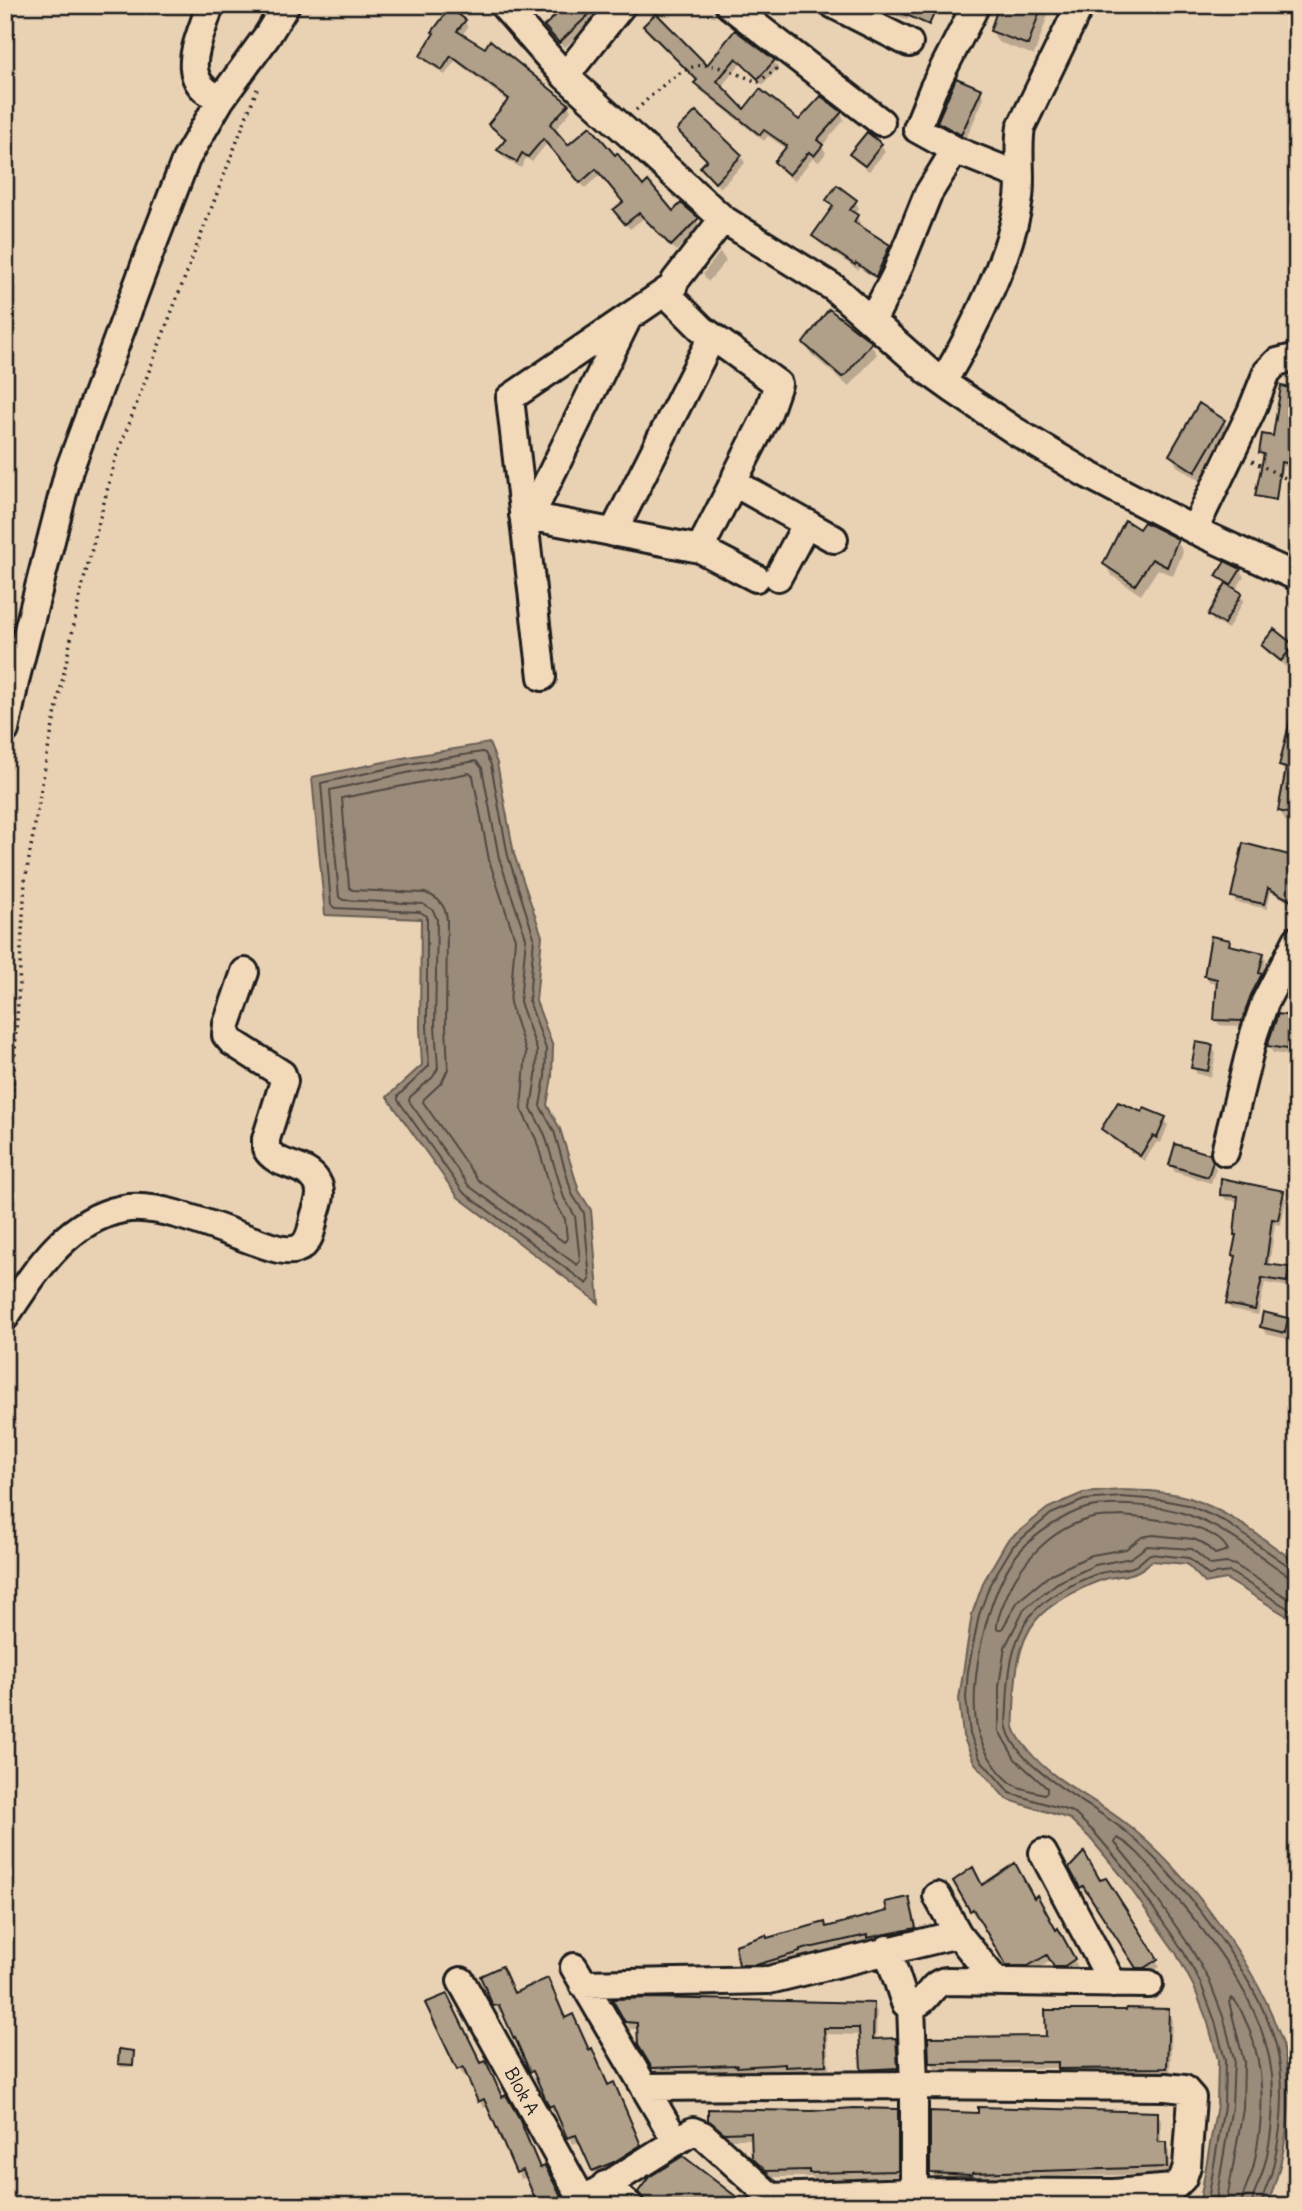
<svg xmlns="http://www.w3.org/2000/svg" width="1302" height="2211" font-family="Delius,sans-serif">
	<style>
		.water { fill: #9b8b7a; stroke: #685f54; stroke-width: 2 }
		.shadow { fill: #0003 }
		.lines { fill: none; stroke-linecap: round; stroke-linejoin: round }
		.shore { stroke: #4f4842; stroke-width: 2 }
		.building { fill: #b09f89; stroke: #1c1c1c; stroke-width: 2 }
		.minor-casing { stroke: #1c1c1c; stroke-width: 32 }
		.path { stroke: #1c1c1c; stroke-width: 3.5; stroke-dasharray: 2 5; stroke-linecap: butt }
		.minor { stroke: #f2d9ba; stroke-width: 26 }
		.labels { text-anchor: middle; dominant-baseline: central; stroke-width: 5; stroke-linejoin: round; paint-order: stroke }
		.street-label { font-size: 18px; fill: #1c1c1c; stroke: #f2d9ba }
	</style>
	<rect width="100%" height="100%" fill="#e9d1b4"/>
	<filter id="ink" filterUnits="userSpaceOnUse"><feTurbulence type="fractalNoise" baseFrequency=".0143" numOctaves="2"/><feDisplacementMap in="SourceGraphic" scale="14" xChannelSelector="R" yChannelSelector="G"/><feConvolveMatrix kernelMatrix="1 2 1 2 8 2 1 2 1" color-interpolation-filters="sRGB"/></filter>
	<g filter="url(#ink)">
		<path class="water" d="M489,743L497,763L514,854L542,936L536,1001L553,1047L552,1077L547,1105L560,1129L579,1191L591,1210L599,1303L458,1197L387,1097L422,1065L420,1027L421,919L325,915L312,777L408,757Z
			M1121,1490C1144,1491 1168,1491 1190,1498C1230,1512 1263,1539 1297,1563V1622L1226,1579L1205,1583L1187,1564L1152,1561C1130,1581 1123,1572 1099,1581C1080,1588 1049,1604 1036,1620C1016,1645 1015,1681 1014,1711C1014,1716 1013,1723 1014,1727C1016,1734 1023,1744 1028,1750C1054,1783 1097,1799 1129,1826C1184,1870 1245,1951 1272,2015C1275,2025 1281,2035 1283,2045C1295,2099 1287,2154 1267,2206H1199L1217,2105L1218,2060L1208,2023L1194,1987L1176,1953L1121,1875L1090,1838L1070,1819L1006,1799L974,1762L963,1736L959,1699L972,1614L984,1581L1007,1541L1048,1508L1083,1493Z"/>
		<path class="shadow" d="M891,5H913L908,20L893,14L890,8Z
			M1001,5H1042L1048,15L1034,55L998,42L992,31Z
			M593,11L597,18L564,48L546,27Z
			M464,21L468,27L462,35L568,105L571,111L554,131L567,147L643,188L673,214L681,205L701,226L676,251L644,218L630,229L619,217L624,203L601,174L585,188L547,143L532,162L526,158L521,168L503,157L499,151L507,141L491,124L509,102L455,61L445,75L426,62L422,56Z
			M645,27L707,67L736,32L774,62L778,68L763,85L740,64L721,87L744,112L799,123L841,113L844,120L822,146L826,153L819,162L813,158L794,181L780,169L776,162L787,149L768,136L764,141L700,90L698,82L649,34Z
			M980,91L984,98L965,141L943,129L939,122Z
			M679,130L741,156L745,163L720,188L702,168L708,162Z
			M881,145L885,152L869,171L855,161L852,154Z
			M828,201H855L859,208L854,215L860,222L858,227L889,246L893,252L879,282L860,268L858,270L818,242L814,236L833,208Z
			M720,252L726,261L708,282L703,274Z
			M805,343H870L877,354L849,387L811,354Z
			M1223,421L1230,432L1201,481L1177,466L1171,455Z
			M1297,450V469L1283,466L1281,479L1265,475L1263,458L1260,453Z
			M1139,532L1177,541L1183,552L1173,576L1158,569L1141,595L1111,575L1105,564Z
			M1240,570L1244,577L1235,591L1244,600L1228,629L1213,621L1210,615L1227,585L1218,576Z
			M1297,623V653L1286,667L1267,652L1263,645L1287,642Z
			M1297,726V823L1285,821L1280,811L1286,775L1281,766Z
			M1297,841V907L1271,892L1267,909L1236,902L1232,896L1292,857Z
			M1228,941L1232,947L1263,954L1266,960L1262,978L1264,981L1245,1027L1219,1025L1216,1019L1219,984L1209,982L1206,976Z
			M1297,1019V1056L1273,1053L1269,1046Z
			M1212,1047L1216,1054L1211,1077L1197,1074L1193,1067Z
			M1143,1114L1164,1119L1168,1125L1161,1143L1157,1142L1144,1161L1107,1135L1103,1129Z
			M1209,1156L1216,1169L1211,1183L1175,1172L1171,1165Z
			M1283,1193L1286,1199L1281,1225L1275,1224L1269,1266L1288,1269L1292,1275L1290,1287L1265,1283L1258,1315L1231,1309L1227,1303L1237,1260L1234,1255L1238,1237L1239,1201L1226,1200L1222,1194Z
			M1287,1319L1291,1326L1288,1339L1266,1334L1262,1327Z
			M1071,1868L1100,1883L1105,1880L1160,1967L1148,1975H1142L1088,1892L1085,1894Z
			M955,1881L1034,1900L1055,1932L1058,1931L1078,1967L1067,1973H1060L1052,1960L1032,1973H1011L978,1915L975,1917Z
			M908,1899L912,1905L919,1934L873,1944L871,1941L802,1957L803,1959L760,1971H745L741,1964L767,1940L824,1924L827,1928L889,1913Z
			M482,1977L565,2019L589,2052L608,2087L618,2093L644,2152L598,2177L581,2141L573,2144L558,2112L554,2113L551,2108L562,2103L538,2077L535,2078L503,2011L499,2013Z
			M615,2001L873,2005L877,2012L876,2041L895,2040L899,2047L901,2075L867,2076L863,2069L861,2035L827,2034L829,2072L657,2075L640,2045L639,2029H630Z
			M428,2004L481,2065L502,2098L540,2170L549,2175L563,2203L540,2206L528,2177L521,2179L489,2105L483,2108L467,2074L463,2076Z
			M1168,2011L1172,2018L1170,2075L1064,2076L1060,2068L935,2069L931,2062Z
			M133,2052L134,2067H121L119,2064Z
			M897,2111L901,2118V2178L814,2180L813,2177H771L758,2165L753,2157V2139H729L714,2127L710,2120L812,2113Z
			M1157,2113L1161,2120V2144H1165L1169,2151L1170,2174L936,2179L932,2172L980,2115Z"/>
		<g class="lines">
			<path class="shore" d="M482,752L485,753L491,765L508,856L534,937L529,1001L546,1049L545,1077L540,1106L554,1131L572,1194L584,1213L590,1280L587,1284L463,1192L398,1100V1096L429,1066L427,1026V916L420,912L335,908L331,905L321,783L409,764Z
				M476,761L482,768L499,858L526,938L520,1002L537,1050L536,1076L531,1108L545,1135L564,1198L575,1216L580,1261L577,1265L469,1186L409,1101L410,1097L433,1077L438,1068L435,1026L437,920L433,910L423,904L343,900L339,897L330,790L411,772Z
				M469,773L473,776L489,860L515,939L510,1003L526,1052L521,1109L536,1139L554,1200L565,1219L567,1239L564,1242L477,1179L423,1102L424,1099L442,1082L448,1069L446,1026L447,920C446,906 438,897 425,893L352,890L349,887L342,798Z
				M1121,1516C1148,1518 1215,1523 1228,1550L1215,1554L1203,1543L1193,1539L1153,1535L1142,1537L1126,1549L1092,1555L1051,1574L1018,1601L1002,1629H997C996,1619 1002,1608 1006,1598C1019,1563 1051,1529 1089,1519C1099,1516 1111,1517 1121,1516Z
				M1297,1577L1286,1574C1254,1552 1223,1527 1186,1514C1161,1505 1112,1502 1086,1508C1065,1514 1035,1534 1020,1551C988,1587 966,1686 978,1732C983,1750 998,1774 1013,1784C1021,1790 1035,1791 1044,1794L1047,1792V1788L1015,1759L999,1731V1686L1005,1647L1024,1609L1057,1583L1095,1565L1131,1558L1147,1546L1192,1549L1211,1565L1226,1563L1235,1565L1297,1604
				M1207,2206L1224,2106L1225,2060L1215,2021L1201,1984L1182,1949L1127,1871L1095,1833L1073,1812L1010,1793L980,1759L970,1734L966,1698L968,1671L979,1615L990,1584L1013,1546L1051,1514L1084,1500L1121,1497L1162,1500L1188,1505L1224,1521L1290,1567L1297,1568
				M1215,2206L1232,2106L1234,2059L1224,2019L1209,1980L1189,1945L1133,1865L1115,1843L1117,1838C1135,1846 1150,1867 1163,1882C1213,1940 1272,2011 1273,2091C1273,2117 1271,2145 1263,2170C1260,2182 1252,2193 1252,2206
				M1226,2206L1243,2109L1244,2062L1229,2002L1232,1998C1240,2004 1243,2016 1248,2026C1266,2071 1264,2117 1254,2164C1251,2179 1242,2191 1241,2206
				M1261,2206C1262,2194 1269,2183 1272,2171C1282,2131 1286,2085 1276,2045C1259,1979 1178,1874 1125,1831C1093,1805 1017,1769 1007,1728C1005,1722 1007,1713 1007,1707C1008,1676 1011,1642 1030,1616C1043,1599 1077,1581 1097,1574C1108,1570 1122,1571 1133,1567C1139,1565 1144,1558 1150,1554L1189,1558L1208,1575L1230,1572L1297,1614"/>
		</g>
		<path class="building" d="M567,5H599L559,43L544,26Z
			M884,5H938L929,25Z
			M999,5H1042L1028,45L990,31Z
			M450,8L466,20L457,31L485,48L490,40L569,104L550,124L568,145L590,126L615,155L617,153L643,186L648,181L673,211L681,203L699,218L671,246L639,213L625,224L613,210L623,202L596,169L580,183L543,139L528,157L522,153L517,162L497,150L506,139L488,124L509,99L451,56L442,70L420,56L434,33L432,32Z
			M656,13L707,65L735,30L775,60L758,79L736,58L717,81L744,109L760,89L799,120L821,96L842,112L817,140L823,145L814,156L809,152L789,175L774,162L787,146L764,130L760,135L694,83L697,80L643,26Z
			M956,78L982,89L961,135L937,122Z
			M696,111L742,155L715,183L700,167L707,160L677,130Z
			M867,132L882,144L865,166L849,154Z
			M837,185L857,200L850,210L858,215L854,222L890,245L876,277L856,263L855,265L812,236L833,206L826,200Z
			M829,309L872,342L845,376L842,377L803,343Z
			M1281,386L1297,389V465L1281,462L1276,500L1255,496L1264,454L1259,453L1262,434L1273,436Z
			M1199,403L1225,420L1195,472L1169,455Z
			M1125,520L1139,529L1144,522L1178,539L1167,567L1152,559L1135,585L1103,564Z
			M1225,561L1241,569L1231,585L1216,576Z
			M1226,583L1242,593L1224,624L1208,615Z
			M1274,629L1294,645L1281,661L1261,645Z
			M1291,716H1297V815L1278,811L1286,768L1279,766Z
			M1243,843L1297,857V904L1268,888L1264,904L1231,897Z
			M1211,936L1230,940L1229,945L1264,953L1259,973L1262,974L1251,995L1242,1021L1214,1020L1217,979L1204,976Z
			M1278,1014L1297,1017L1294,1050L1267,1046Z
			M1196,1042L1213,1045L1208,1071L1191,1068Z
			M1118,1102L1142,1112L1144,1108L1166,1117L1157,1138L1153,1136L1140,1156L1101,1129Z
			M1175,1144L1210,1154L1213,1161L1208,1177L1169,1165Z
			M1221,1178L1284,1191L1278,1220L1272,1219L1266,1264L1289,1267L1287,1282L1262,1278L1255,1310L1226,1304L1236,1256L1232,1255L1236,1235H1234L1238,1196L1220,1195Z
			M1263,1312L1288,1318L1285,1333L1260,1327Z
			M1084,1852L1100,1880L1106,1878L1158,1959L1144,1968H1136L1083,1886L1080,1888L1069,1868Z
			M1015,1863L1034,1898L1037,1895L1056,1930L1058,1928L1075,1959L1063,1967H1054L1047,1955L1028,1966H1006L973,1909L970,1911L953,1881L973,1867L982,1885Z
			M909,1897L916,1928L867,1938V1935L800,1950V1952L756,1965H739L735,1945L766,1935L767,1938L825,1922L826,1927L887,1911L885,1902Z
			M502,1966L514,1993L548,1978L565,2018L573,2014L589,2050L592,2048L608,2085L614,2082L641,2145L614,2162L592,2171L576,2135L567,2138L553,2105L549,2107L533,2071L530,2072L515,2038L514,2039L499,2005L493,2006L480,1976Z
			M447,1994L481,2063L486,2061L502,2097L506,2095L518,2116L540,2168L545,2166L561,2196L538,2206L523,2170L516,2173L484,2099L478,2102L463,2067L457,2070L425,2003Z
			M654,1998L874,2003L873,2039L896,2038L898,2068L861,2070L859,2028H824L826,2065L785,2067V2064L737,2067V2065L652,2068L638,2045L637,2023L625,2022L612,1999Z
			M1127,2008L1169,2009L1167,2068L1058,2069V2062L929,2063L928,2037L1046,2036L1045,2010H1126Z
			M119,2049L134,2051L133,2065L118,2064Z
			M978,2107L1158,2112V2142H1166L1167,2167L972,2173V2175L930,2173V2111L978,2113Z
			M854,2108L898,2109V2171L809,2173V2170L766,2171L752,2158L751,2132L724,2133L708,2120V2109L812,2111Z
			M683,2156L726,2189L749,2206H649L638,2192L649,2177Z"/>
		<g class="lines">
			<g class="minor-casing">
				<path id="minor" d="M210,5C200,41 174,80 221,99
					M503,5L565,76L723,219L834,288L929,372L954,390L1015,431L1085,473L1194,530L1297,577
					M729,5L881,122
					M834,5L909,43
					M976,5L933,89L917,129L955,150L1020,176
					M565,76L622,5
					M723,219L675,281L670,297L702,329L778,384L768,413L736,476L738,485L834,539
					M872,321L895,276L928,194L955,150
					M943,382C972,333 1012,254 1019,198C1022,174 1017,151 1021,127L1080,5
					M523,515L700,549L736,478
					M523,515L538,501L627,320
					M1194,530L1251,412L1267,372L1277,362L1297,357
					M613,533L712,337
					M700,549L756,578
					M778,577L807,523
					M542,677L510,398L671,288
					M5,730L16,677L69,470L145,265L186,159L221,99L267,36L286,5
					M1225,1152L1254,1034L1265,1002L1297,940
					M5,1317C35,1272 66,1220 123,1209C158,1202 218,1228 251,1240C264,1244 284,1254 297,1249C309,1245 312,1229 314,1218C317,1206 324,1194 317,1182C307,1163 276,1168 266,1148V1139L284,1081L282,1074L232,1042L226,1035L227,1024L245,972
					M1043,1853L1113,1984
					M958,1934L995,1980
					M887,1949L905,2003L911,2006C931,2000 929,1984 946,1981L1149,1984
					M574,1967L676,2141
					M461,1981L583,2201
					M583,1984L769,1980L958,1934L937,1896
					M911,2006L914,2085V2192
					M646,2087L914,2085L1166,2087L1184,2089L1192,2098L1187,2166L1183,2178L1173,2188L1114,2193L914,2192L771,2197
					M605,2185L630,2206
					M574,2206L693,2131L703,2135L781,2206"/>
			</g>
			<path class="path" d="M636,110C653,95 681,64 705,65C723,66 741,76 758,82L777,69
				M1252,461L1297,484
				M5,1223L25,881L48,750L80,595L115,460L257,89"/>
			<use href="#minor" class="minor"/>
		</g>
	</g>
	<g class="labels">
		<g class="street-label">
			<text transform="translate(522 2091) rotate(61)">Blok A</text>
		</g>
	</g>
	<rect width="1302" height="2211" fill="none" stroke="#f2d9ba" stroke-width="28"/>
	<rect x="14" y="14" width="1274" height="2183" fill="none" stroke="#1c1c1c" stroke-width="2.5" filter="url(#ink)"/>
</svg>
